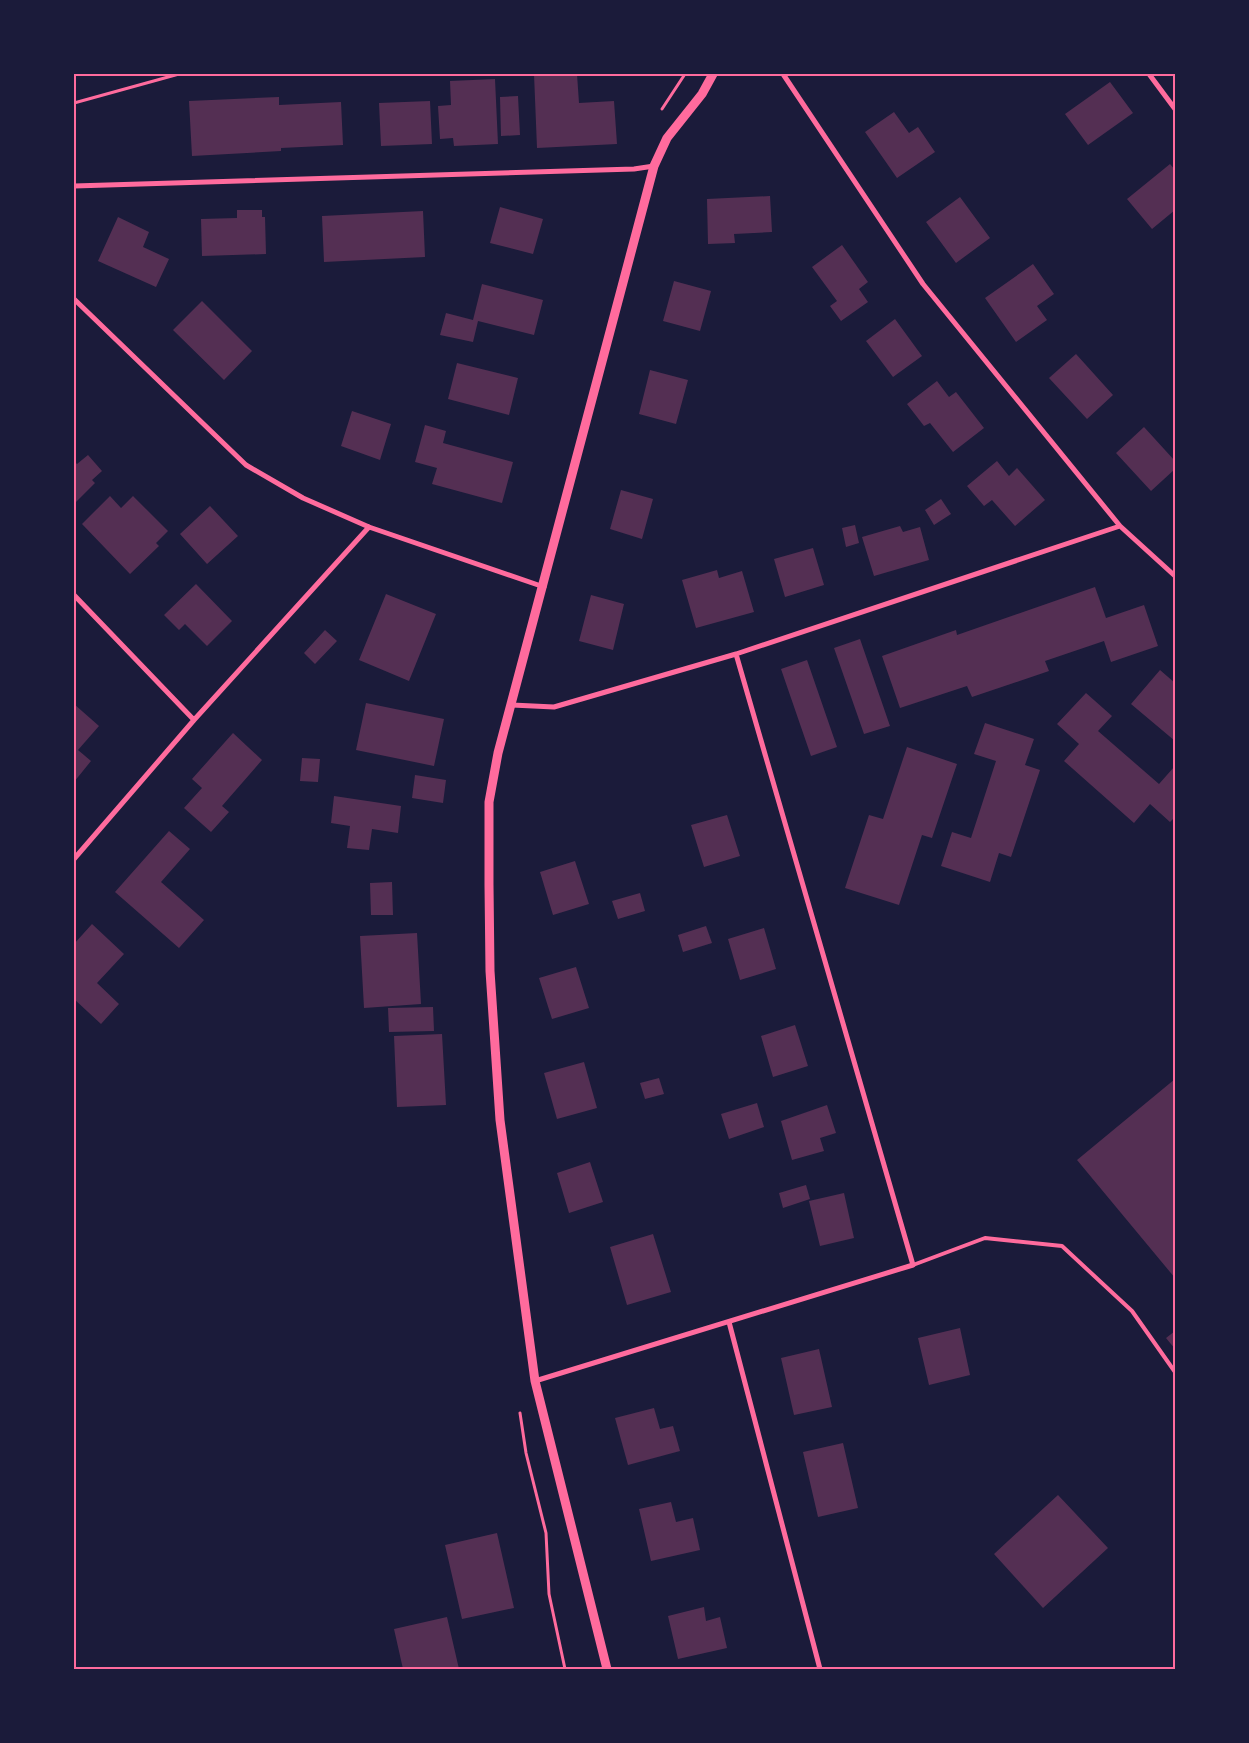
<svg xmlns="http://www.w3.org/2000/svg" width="1249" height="1743" font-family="Signika,sans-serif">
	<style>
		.building { fill: #542f53 }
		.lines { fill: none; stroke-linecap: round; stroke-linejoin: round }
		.path { stroke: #ff6b9d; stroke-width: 3 }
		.service { stroke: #ff6b9d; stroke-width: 4 }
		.minor { stroke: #ff6b9d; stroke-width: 5 }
		.tertiary { stroke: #ff6b9d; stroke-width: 9 }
		.neatline { fill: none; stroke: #ff6b9d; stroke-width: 2 }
	</style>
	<rect width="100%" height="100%" fill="#1b1b3a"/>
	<path class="building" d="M534,74H577L579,103L614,101L617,144L537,148Z
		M495,79L498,144L454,146L453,138L440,139L438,106L451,105L450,81Z
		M1110,82L1133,113L1088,145L1065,114Z
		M518,96L520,135L501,136L500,97Z
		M279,97V105L341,102L343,145L281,148V151L192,156L189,101Z
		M430,101L432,144L381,146L379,103Z
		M894,112L909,133L918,127L935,152L897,178L865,132Z
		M1170,164L1175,170V210L1152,229L1127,199Z
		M770,196L772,232L734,234L735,243L708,244L707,199Z
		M960,197L990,238L956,263L926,222Z
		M500,207L543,219L533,254L490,243Z
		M237,210H262V217H265L266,254L202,256L201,219L237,218Z
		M423,211L425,257L324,262L322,216Z
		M118,217L149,232L143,247L169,259L156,287L98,261Z
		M842,245L868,282L859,289L868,302L841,321L830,306L837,301L812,267Z
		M1033,264L1054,294L1037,306L1047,320L1016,342L985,298Z
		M674,281L711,291L700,331L663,321Z
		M482,284L543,300L534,335L478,321L473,342L440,335L446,313L473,320Z
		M202,301L252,351L224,380L173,330Z
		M895,319L922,356L893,377L866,341Z
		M1076,354L1113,395L1087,419L1049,378Z
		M457,363L518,378L509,415L448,399Z
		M650,370L688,380L676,424L639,414Z
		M937,381L949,397L956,392L984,428L953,452L930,423L924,426L907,404Z
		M352,411L391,424L380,460L341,446Z
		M425,425L446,431L443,443L513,462L502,503L432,484L437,468L415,462Z
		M1144,427L1175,461V469L1151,491L1116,453Z
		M88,455L102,471L92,480L95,483L74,504V461L77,464Z
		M997,461L1009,476L1017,468L1045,500L1015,526L992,500L984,506L967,486Z
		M621,490L653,499L642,539L610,529Z
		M110,496L121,508L133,496L168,531L156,543L159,546L130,574L82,524Z
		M941,499L951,514L934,525L925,510Z
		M210,506L238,536L207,564L180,534Z
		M855,525L859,543L846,547L842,528Z
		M900,526L903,532L920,527L929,560L874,576L862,537Z
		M813,548L824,585L785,597L774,559Z
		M717,570L719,578L742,571L754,612L696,628L682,580Z
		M196,584L232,621L207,646L185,624L179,630L164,615Z
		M1095,587L1106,618L1144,605L1158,646L1111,662L1104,641L1045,661L1049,671L972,697L967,686L900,708L882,656L956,630L957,635Z
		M386,594L436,614L409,681L359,660Z
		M591,595L624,604L613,650L579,641Z
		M325,630L337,641L315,664L304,653Z
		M860,639L890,726L864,734L834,648Z
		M807,660L837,747L811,756L781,669Z
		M1160,670L1175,683V741L1131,704Z
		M1086,693L1112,716L1098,731L1159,784L1174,767L1175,768V817L1170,822L1150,804L1134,823L1064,761L1079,744L1057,724Z
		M366,703L444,719L434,766L356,750Z
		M74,704L99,726L78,750L91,761L74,782Z
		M985,723L1034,739L1025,765L1040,770L1011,857L999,853L990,882L941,866L952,832L971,838L996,761L974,754Z
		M233,733L262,760L222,806L229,812L211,832L184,808L202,788L192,779Z
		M907,747L957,764L932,838L922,835L899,905L845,888L869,815L883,819Z
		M302,758L320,759L318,782L300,781Z
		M415,775L446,780L443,803L412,798Z
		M334,796L401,806L398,833L372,829L369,850L347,848L350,826L331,823Z
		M727,815L740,856L704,867L691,825Z
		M169,831L190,849L161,882L204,920L179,948L115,892Z
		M575,861L589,904L553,915L540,872Z
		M392,882L393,915H371L370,883Z
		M640,893L645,911L618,919L612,901Z
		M92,924L124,954L97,983L119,1004L101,1024L74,999V944Z
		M706,926L712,943L683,952L678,935Z
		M764,928L776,969L740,980L728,939Z
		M417,933L421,1004L364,1008L360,936Z
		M576,967L589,1008L552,1019L539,978Z
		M433,1007L434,1031L389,1032L388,1008Z
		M795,1025L808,1066L773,1077L761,1036Z
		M442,1034L446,1105L397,1107L394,1036Z
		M584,1062L597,1108L557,1119L544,1073Z
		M659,1078L664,1094L645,1099L640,1083Z
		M1175,1079V1278L1077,1160Z
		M757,1103L764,1127L729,1139L721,1114Z
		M827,1105L836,1133L820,1138L824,1151L792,1160L781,1121Z
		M590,1162L603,1202L569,1213L557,1173Z
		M806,1185L810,1199L783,1208L779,1193Z
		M844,1193L854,1238L820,1246L809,1201Z
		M653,1234L671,1292L627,1305L610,1247Z
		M960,1328L970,1375L929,1385L918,1338Z
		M1175,1331V1349L1166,1338Z
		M819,1349L832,1407L794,1415L781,1358Z
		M654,1408L660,1429L673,1426L680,1451L628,1465L615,1418Z
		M843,1443L858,1508L818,1517L803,1452Z
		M1058,1495L1108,1548L1043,1608L994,1554Z
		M671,1502L676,1522L693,1518L700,1550L651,1561L639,1509Z
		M497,1533L514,1608L462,1619L445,1545Z
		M704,1607L706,1621L720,1617L727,1648L678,1659L668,1616Z
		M447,1617L459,1669H403L394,1629Z"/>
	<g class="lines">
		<path class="path" d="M74,103L179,74
			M662,109L685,74
			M520,1413L526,1453L546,1533L549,1594L565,1669"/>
		<path class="service" d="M913,1265L985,1238L1062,1246L1132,1311L1175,1372"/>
		<path class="minor" d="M783,74L923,284L1120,526L1175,576
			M1149,74L1175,109
			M74,186L634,169L654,166
			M74,299L246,465L303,498L369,527L544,587
			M74,595L194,720
			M512,705L554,707L736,654L1120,526
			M74,859L194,720L369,527
			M729,1322L820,1669
			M535,1381L913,1265L736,654"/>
		<path class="tertiary" d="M607,1669L535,1381L500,1120L490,971L489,885V802L498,753L654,166L667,138L702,94L713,74"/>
	</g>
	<rect width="1249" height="1743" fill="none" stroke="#1b1b3a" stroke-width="150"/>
	<rect x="75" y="75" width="1099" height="1593" class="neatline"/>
</svg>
